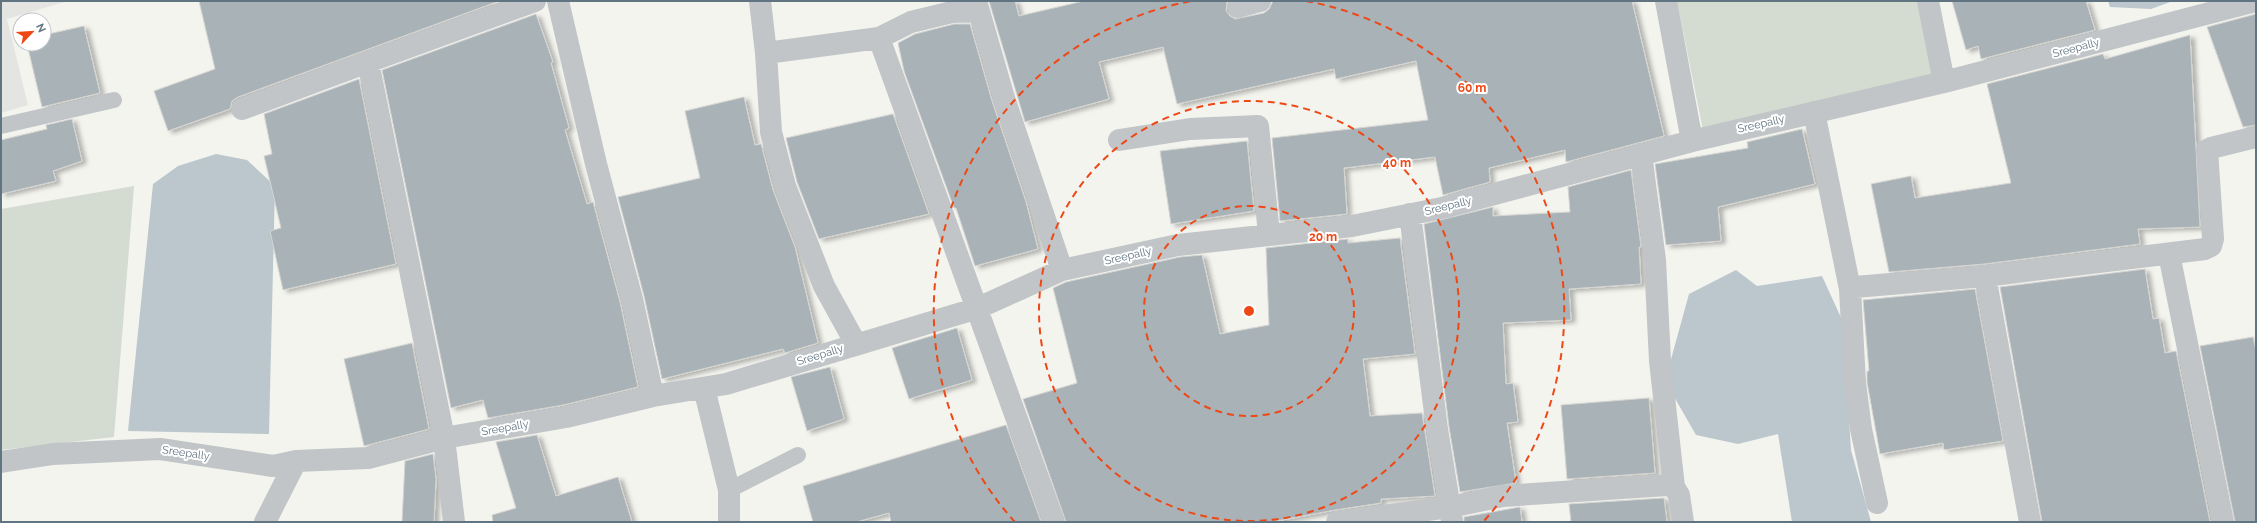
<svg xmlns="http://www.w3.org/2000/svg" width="2257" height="523" font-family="Raleway,sans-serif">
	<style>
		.built { fill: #e4e5e3 }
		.green { fill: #d4dbd0 }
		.water { fill: #bbc7cc }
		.building { fill: #a9b2b6; stroke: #d5d5d2; filter: url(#shadow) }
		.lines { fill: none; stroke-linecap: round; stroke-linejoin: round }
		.service { stroke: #c1c5c8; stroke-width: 16 }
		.minor { stroke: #c1c5c8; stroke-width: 22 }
		.ring { fill: none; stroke: #ee4816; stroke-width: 2; stroke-dasharray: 7 5 }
		.labels { text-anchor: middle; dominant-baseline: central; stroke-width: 4; stroke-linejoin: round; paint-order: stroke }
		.street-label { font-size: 11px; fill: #617482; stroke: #fff }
		.centre { fill: #ee4816; stroke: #fff; stroke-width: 2 }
		.ring-label { font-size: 12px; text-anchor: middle; font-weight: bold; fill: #ee4816; stroke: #fff; stroke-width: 4; stroke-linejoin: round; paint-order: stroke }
	</style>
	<defs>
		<filter id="shadow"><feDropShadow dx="4.5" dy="2.5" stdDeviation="2" flood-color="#0004"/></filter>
	</defs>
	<rect width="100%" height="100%" fill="#f4f4ef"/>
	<path class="built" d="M1,1H68L7,19L28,105L1,113Z"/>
	<path class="green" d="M1677,1H1919L1934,74L1704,135Z
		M134,186L114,437L1,450V209Z"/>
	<path class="water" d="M2108,1H2173L2151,9L2110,7Z
		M216,154L247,160L275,186L269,434L128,431L153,184L178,166Z
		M1736,270L1757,286L1822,276L1843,322L1851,450L1871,522H1792L1778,434L1738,444L1696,435L1665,381L1689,294Z"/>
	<path class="building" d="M199,1H499L238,97L232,101L230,109L168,131L154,91L215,69Z
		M989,1H1015L1019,16L1084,1H1227L1226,11L1230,16L1235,19L1264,13L1269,9L1273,1H1632L1664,136L1566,162L1565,150L1489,168L1490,182L1443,195L1435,157L1344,168L1347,214L1280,221L1272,138L1428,120L1416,61L1336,79L1334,69L1177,104L1163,47L1099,62L1109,99L1025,122Z
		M1952,1H2086L2095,30L1981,59L1978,46L1966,50Z
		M536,14L553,62L551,63L569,128L565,130L587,204L593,202L620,302L638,387L563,405L488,418L483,400L451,408L382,70Z
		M2256,14V125L2243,127L2207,27Z
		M954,24H970L992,101L1026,202L1038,249L975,266L956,208H954L904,71L898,43L915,34Z
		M84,26L100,93L42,107L27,44H44V35Z
		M2190,35L2200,227L2138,229L2140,244L1984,264L1889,272L1871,184L1911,176L1915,198L2011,183L1987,84L2103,54L2105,59Z
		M359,79L396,264L283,290L270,231L281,228L264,156L272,154L264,114Z
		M744,97L755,145L761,144L773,190L795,247L818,343L785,353L783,349L662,379L644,296L618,197L700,178L685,111Z
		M893,114L929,214L819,239L797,182L786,138Z
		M72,119L82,161L53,171L56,181L1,194V140L47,129L46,125Z
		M1802,129L1815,184L1718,207L1721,241L1666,245L1655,164L1748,148L1747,142Z
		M1247,141L1254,211L1171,224L1160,151Z
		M1631,170L1641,247H1639L1641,284L1569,289L1571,320L1503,323L1506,384L1513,383L1518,422L1507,423L1516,483L1460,492L1449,427L1424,224L1493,207V216L1570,212L1568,187Z
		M1400,238L1415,354L1363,359L1370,416L1422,413L1435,496L1381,499V503L1335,510L1271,522H1066L1023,399L1077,383L1053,288L1066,282L1180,257L1202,255L1220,334L1269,325L1266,248L1348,239V243Z
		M2145,269L2153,319L2159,318L2165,353L2176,351L2210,522H2042L2000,287Z
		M1975,289L2003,441L1944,450L1943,443L1880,454L1867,382V371H1869L1863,300Z
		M957,328L972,380L909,399L892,348Z
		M2253,337L2256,351V522H2235L2200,346Z
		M412,343L429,429L364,446L344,359Z
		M830,367L844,419L807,431L791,377Z
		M1649,398L1655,473L1567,479L1561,405Z
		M1006,425L1041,522H891L889,513L856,522H813L803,486Z
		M537,435L556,496L618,477L632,522H493L492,515L516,508L496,442Z
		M433,454L436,479L434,522H402L405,461Z
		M1664,498L1667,522H1571L1569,504Z
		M1520,507L1522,522H1464V517Z"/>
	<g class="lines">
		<path class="service" d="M1,126L114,100
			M729,490L798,455"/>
		<path class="minor" d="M558,1L596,164L632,299L653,396
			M760,1L766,53L771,132L785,186L824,286L856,344
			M976,1L1004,98L1062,270
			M1666,1L1692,141
			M1928,1L1944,82
			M1238,7L1260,1
			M879,38L1054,522
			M766,53L879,38L911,22L952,12L978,11
			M242,109L368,62
			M1814,112L1850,289
			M1119,140L1190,129L1258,126L1269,234
			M1641,154L1655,260L1660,361L1674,487
			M1410,214L1437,429L1452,521
			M2169,254L2223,522
			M1985,276L2030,522
			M704,388L729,490V522
			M1,462L53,454L160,449L273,466L296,461L368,458L444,438L566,417L653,396L726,384L978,308L1062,270L1178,245L1352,226L1442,208L1692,141L1944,82L2256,1
			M1877,503L1861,429L1855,383L1850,289L1855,287L1985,276L2205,249L2211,246L2213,239L2207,150L2211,148L2256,137
			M265,522L296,461
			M454,522L444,438L368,62L535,1
			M1337,522L1450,507L1503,496L1667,485L1674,487L1679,495L1683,522"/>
	</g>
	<g class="ring">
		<circle cx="1249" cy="311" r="105"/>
		<circle cx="1249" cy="311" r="210"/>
		<path d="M1015 522A315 315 0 0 1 1192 1M1306 1A315 315 0 0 1 1483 522"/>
	</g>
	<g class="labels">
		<g class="street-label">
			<text transform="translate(2076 48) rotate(-15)">Sreepally</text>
			<text transform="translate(1761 124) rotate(-13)">Sreepally</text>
			<text transform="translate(1448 206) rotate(-14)">Sreepally</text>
			<text transform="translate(1128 256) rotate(-13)">Sreepally</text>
			<text transform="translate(820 355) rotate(-17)">Sreepally</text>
			<text transform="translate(505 428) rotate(-10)">Sreepally</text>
			<text transform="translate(186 453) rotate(8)">Sreepally</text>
		</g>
	</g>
	<circle cx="1249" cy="311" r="6" class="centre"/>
	<g class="ring-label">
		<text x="1472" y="92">60 m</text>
		<text x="1397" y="167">40 m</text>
		<text x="1323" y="241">20 m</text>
	</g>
	<rect width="2257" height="523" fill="none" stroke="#617482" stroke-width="4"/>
	<g transform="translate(32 32) rotate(65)"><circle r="19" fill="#ffffff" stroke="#c0c7cd"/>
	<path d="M0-3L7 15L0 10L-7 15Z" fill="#ee4816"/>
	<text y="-6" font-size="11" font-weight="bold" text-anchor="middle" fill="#617482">N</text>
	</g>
</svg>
